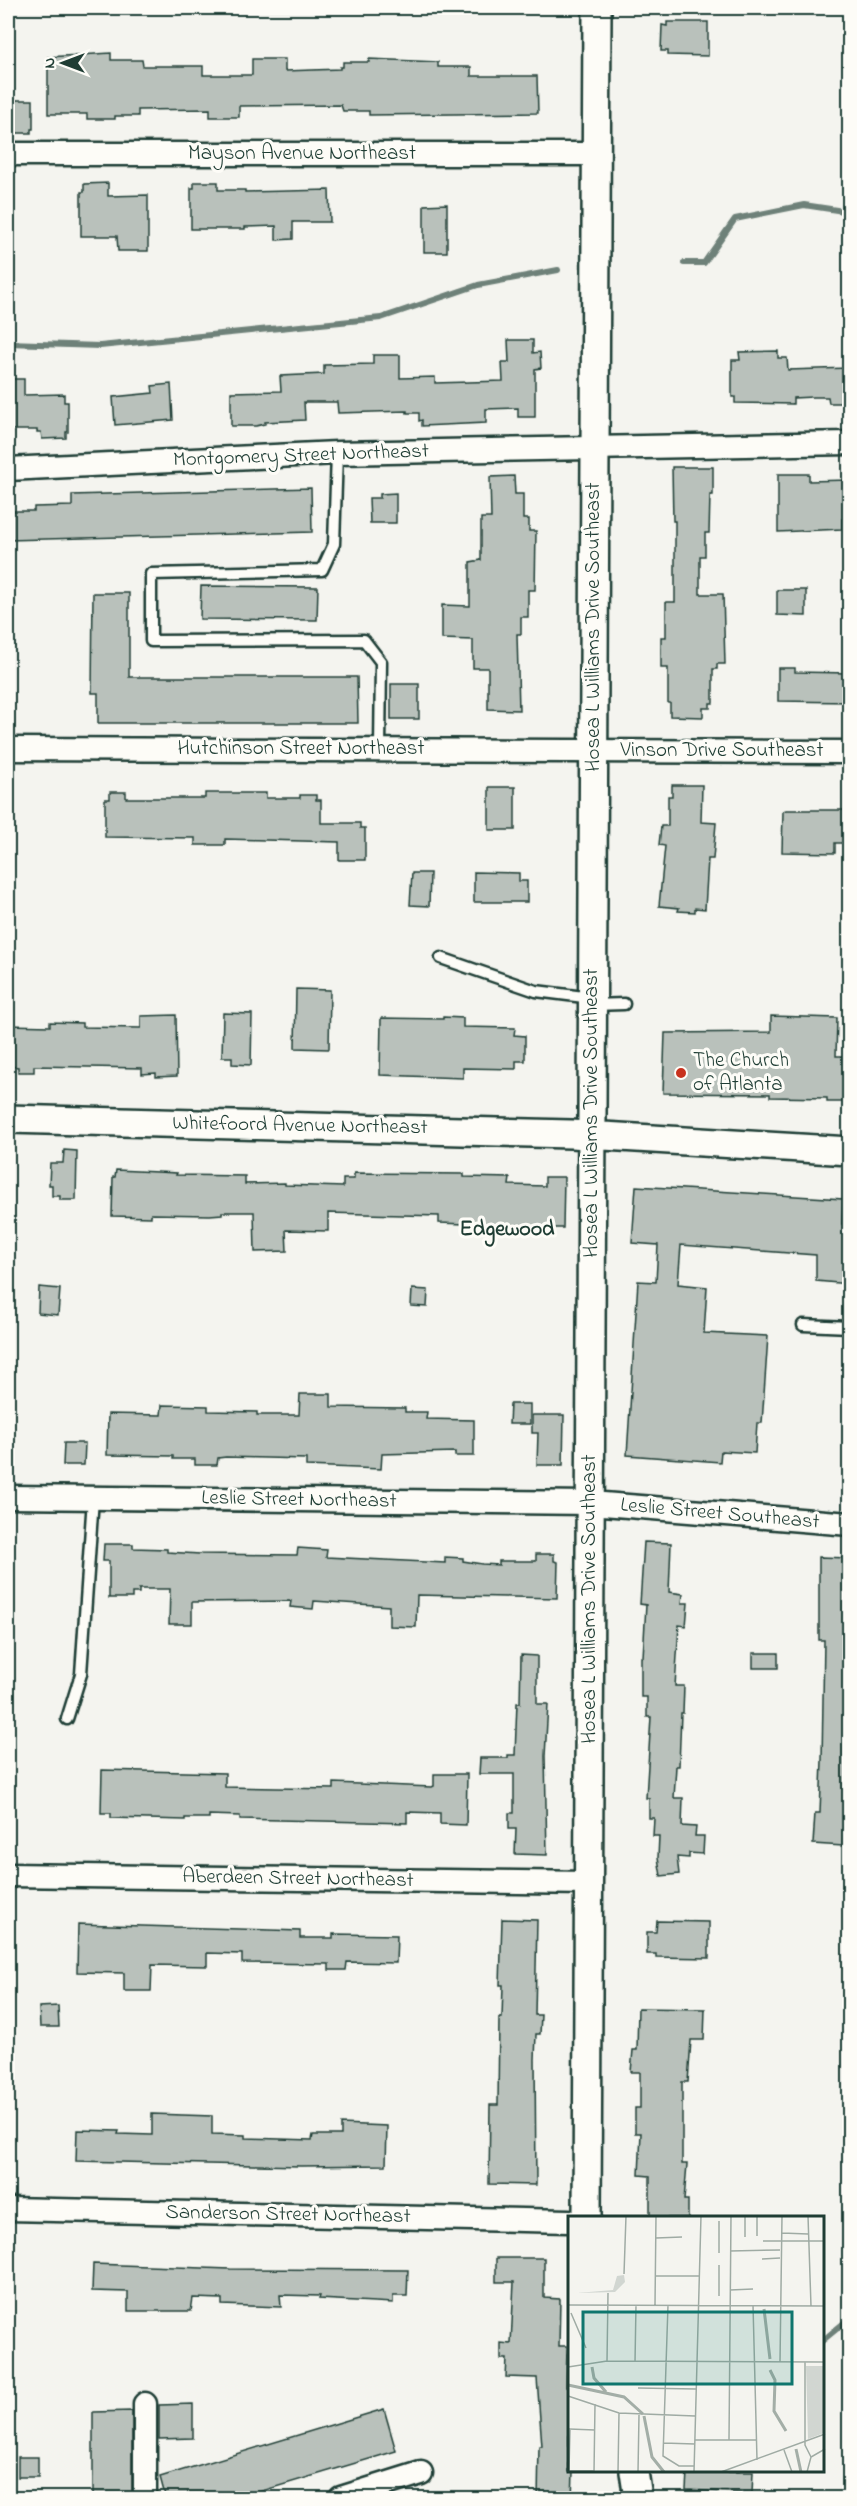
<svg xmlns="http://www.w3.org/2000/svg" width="857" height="2506" font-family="'Indie Flower',sans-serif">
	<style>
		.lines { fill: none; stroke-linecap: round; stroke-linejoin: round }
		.stream { stroke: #6e8179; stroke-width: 6 }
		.building { fill: #b9c1bb; stroke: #1f3d34; stroke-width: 1.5 }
		.service-casing { stroke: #1f3d34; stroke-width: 15 }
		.minor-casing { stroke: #1f3d34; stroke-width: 27 }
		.tertiary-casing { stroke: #1f3d34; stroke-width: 32 }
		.service { stroke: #fdfcf7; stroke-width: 10 }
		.minor { stroke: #fdfcf7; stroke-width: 22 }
		.tertiary { stroke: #fdfcf7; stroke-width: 27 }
		.poi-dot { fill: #c8321e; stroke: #fdfcf7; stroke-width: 2 }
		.labels { text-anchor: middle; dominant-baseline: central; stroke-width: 6; stroke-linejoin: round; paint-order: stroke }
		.street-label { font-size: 21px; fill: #1f3d34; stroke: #fdfcf7 }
		.poi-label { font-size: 21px; fill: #1f3d34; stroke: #fdfcf7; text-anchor: start }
		.neighbourhood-label { font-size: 22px; font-weight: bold; fill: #1f3d34; stroke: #fdfcf7 }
		.inset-river { fill: none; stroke: #a3aea7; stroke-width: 3 }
		.inset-road { fill: none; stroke: #9faba4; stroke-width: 1.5 }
		.view { fill: #0f766e; fill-opacity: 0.15; stroke: #0f766e; stroke-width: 3 }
		.inset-edge { fill: none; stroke: #1f3d34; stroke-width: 3 }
	</style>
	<rect width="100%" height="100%" fill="#f4f4ef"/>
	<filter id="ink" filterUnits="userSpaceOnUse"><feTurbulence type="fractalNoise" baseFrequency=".0167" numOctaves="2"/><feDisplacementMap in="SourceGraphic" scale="12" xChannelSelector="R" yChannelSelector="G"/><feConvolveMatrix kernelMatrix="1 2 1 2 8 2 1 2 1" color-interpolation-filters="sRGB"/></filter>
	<g filter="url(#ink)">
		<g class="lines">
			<path class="stream" d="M684,263H704L735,219L804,205L850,212
				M8,343L100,346L381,318L478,285L558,270
				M822,2341L850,2318"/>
		</g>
		<path class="building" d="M667,22H708V56L668,55V51H661L662,25L667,26Z
			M111,53V60H142L143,66H203V75H252V59H285V71L340,69V67H343V62H369V59L438,62V67H471V76H537L538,113L369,115V111H343L341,105L239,106V117H210V109L138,110V116H115V119H87V114H48V57Z
			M8,100H33V129H31V133H8Z
			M194,182H218V190H245V192L329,190L330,222H293V239L276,240V226L245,227V229H191V188H194Z
			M108,183V196L148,195V251H118L117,236H81V192H84V184Z
			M447,204V252H424V205Z
			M508,340H533V353L540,352L541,368L535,369V417H518V408L486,409V423L422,426V420L419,421V413H407V411L338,413L337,402H304L305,420L265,422V424L256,426H231V392L281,391L280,376L324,374V365L373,364V355H400V378L435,377V383L503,381L502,362H509Z
			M778,351V358H787L788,370L849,368V403H829L828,397H813L793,398V404L735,403V397H732V360H740L739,352Z
			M8,379H24V395L64,394V402H68V432H66V438L42,439L41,432H37V430H8Z
			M171,384L173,420L115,425L113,397L153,393L152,386Z
			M672,467H713V495H710L709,533H705V556H700V594H723L725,664H717V669H713V703H710V708H703V717L670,716V703H668V668H661V637H666V602H675V521H673Z
			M778,474H809V481L849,480V519H842V529L778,532Z
			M514,476L515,494H523V519H529V531H536L535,590H528V617H521V634H517L519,710L488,709V668H473V640L442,639V605L470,606V562L481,560V518H491L490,477Z
			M311,488L312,532L8,540V511H34V507L72,506V495Z
			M396,493V523H370L369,498H380V494Z
			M201,586L318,587L317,620L200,619Z
			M777,590H806V616L777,615Z
			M93,593H129V677H357L358,723H98V693H92Z
			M778,668H795V672L849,673V702L778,701Z
			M391,684H419V719H391Z
			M672,785H702L701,822L716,823L713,859H708L705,909L695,908V912L678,911L679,908L659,906L665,846L659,845L661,826H668V796H672Z
			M489,787H515V830H489Z
			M110,792H126V798H205V793H266V798H300V795H316V800H321V823H360V828H365V860H339V842L225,839V845H195V838L105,837V799H110Z
			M786,810H849V843H835V853L782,852L783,811Z
			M474,872L519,873V881H527V902H474Z
			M412,873H430L429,906L410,905Z
			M296,989L330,990L329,1049L295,1048Z
			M223,1013L252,1014L251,1065L232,1064V1057H222Z
			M176,1015L177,1076L156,1077V1073L142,1074V1068L34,1066V1072H18V1067L8,1066V1025L50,1026V1022L82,1023V1027L141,1028V1016Z
			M771,1016L837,1018L836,1056H849V1102H827V1098L770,1097V1094L663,1093L665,1033L771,1032Z
			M443,1017L463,1018V1027L515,1028L514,1035L525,1036V1061H516V1069L463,1068V1078L380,1075L381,1018L443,1019Z
			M64,1150L77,1151L76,1200H60V1196H52V1185H49L50,1163H63Z
			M116,1170L177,1173L176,1175L245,1176V1184L285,1183V1185L343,1187V1179H354V1173L464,1174V1177L510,1178L509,1185L545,1186V1177H564L563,1228H465V1224L439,1223V1216L328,1213V1231L286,1230L287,1251L255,1252L254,1212H222V1214L210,1215L151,1214V1217L112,1216L113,1177H115Z
			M636,1186L843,1199L842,1224H849V1284L816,1281V1255L681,1245L678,1284L707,1287L704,1333L768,1336L762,1423H757L755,1453L721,1451L720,1462L627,1455L638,1281L656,1282L658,1245L632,1243Z
			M39,1287L60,1289L58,1315L38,1313Z
			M412,1289L428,1290L427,1307L411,1306Z
			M300,1394H331V1407L405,1408V1412H427L426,1419L474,1420V1456H455V1452L382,1454L381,1469L306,1466V1459L226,1457L218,1458L217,1465H195V1459H173V1456L107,1455L108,1414L161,1415L162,1405L208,1406V1411L257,1412V1415H299Z
			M510,1404H530V1424H509Z
			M532,1415H564L563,1465H537L538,1433H532Z
			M64,1443H85L84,1465H63Z
			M644,1542L671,1543L669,1592L683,1594L682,1603H688L686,1626L679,1625L675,1686H684L683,1713H681L679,1766H676L674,1798H683L682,1826L696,1827L695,1836H704L703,1854L689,1853V1858L677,1857L679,1874L661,1876L658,1858L659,1836H653L654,1818H649V1798H646L651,1717H647V1697H641V1657H643L646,1605L640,1604Z
			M104,1544H133V1548L167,1549V1552L200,1554L297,1555L298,1548L327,1550L326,1557L445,1563V1557L463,1558V1561L482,1564L499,1565V1561H536V1554H554V1561L558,1562L557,1598L417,1595L416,1627L389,1626V1606L314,1601L313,1609L290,1607L291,1601L192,1602V1624H169L170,1589H139V1593H132V1598H109V1561H103Z
			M819,1557L849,1558L846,1712H849V1827H844L843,1846L813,1844L815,1813H820L822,1761L824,1640H819Z
			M753,1653H778V1668H753Z
			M521,1655L537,1656V1704H548L545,1756L547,1855L515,1854L516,1829H509V1813H514V1774H479L480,1758H508V1755H515L517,1703H520Z
			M102,1770L225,1773V1787L334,1789V1783L432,1787L434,1786V1774H467L466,1825L440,1824V1813L407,1812V1823L240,1819V1816L209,1815V1818H185V1820L111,1818V1813H101Z
			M502,1919L537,1920L535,2015H541L540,2034H536L535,2059L536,2185L489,2184L490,2105H498L499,2018H502L503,1985H500Z
			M657,1921L709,1922V1958L656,1957V1954H647V1932H656Z
			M78,1924L300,1931V1938H333V1934L397,1935L396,1963L347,1962L346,1970H329V1964L242,1963V1954L207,1953V1966L152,1965L151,1991H124V1973L77,1972Z
			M58,2006L59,2027H40L39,2007Z
			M638,2008L705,2009L704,2040H691L688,2082H682V2164H687L684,2200H688V2218H650V2176L639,2175L641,2133H635V2108H640V2072H631L633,2050H637Z
			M152,2114L212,2116V2134L245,2135V2138L312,2140L313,2135H341V2124L387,2126L386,2165L300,2166L76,2161L77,2130L119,2131L118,2134L152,2135Z
			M496,2258H544V2298L560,2299L559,2346H567L566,2387H569V2472H573L572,2499H538L539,2446H542L537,2378L506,2377L507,2359H501V2343L511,2344L514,2282H496Z
			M93,2264L230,2269L408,2270L407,2296H393V2303L319,2299L320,2296L280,2295L281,2307L222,2305V2299L193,2298L191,2311H128V2292L92,2291Z
			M193,2404V2438L159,2439V2405Z
			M384,2409L396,2451L235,2499H166L160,2477Z
			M132,2411V2499H93V2412Z
			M18,2457H38V2477H18Z
			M687,2472H753L752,2493L686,2490Z"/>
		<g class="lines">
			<g class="service-casing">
				<path id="service" d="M337,453L334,544L322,570L151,574V641L364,640L381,662L380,749
					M441,958L536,991L592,998
					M593,1005L624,1004
					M803,1325L850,1327
					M67,1719L81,1674L93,1498"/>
			</g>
			<g class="minor-casing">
				<path id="minor" d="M8,154H597
					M8,469L337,453L850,443
					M8,749L850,752
					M8,1497L591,1503L850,1524
					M8,1875L588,1883
					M8,2209L569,2221
					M145,2404V2498
					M341,2498L421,2473"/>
			</g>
			<g class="tertiary-casing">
				<path id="tertiary" d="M8,1119L571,1134L850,1151
					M587,2218L597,8
					M634,2472L638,2498"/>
			</g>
			<use href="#service" class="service"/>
			<use href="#minor" class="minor"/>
			<use href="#tertiary" class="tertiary"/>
		</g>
	</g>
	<circle class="poi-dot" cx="681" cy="1073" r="6"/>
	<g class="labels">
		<g class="street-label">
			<text x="302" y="154">Mayson Avenue Northeast</text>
			<text transform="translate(301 456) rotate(-2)">Montgomery Street Northeast</text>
			<text transform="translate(594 627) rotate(-90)">Hosea L Williams Drive Southeast</text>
			<text x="301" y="749">Hutchinson Street Northeast</text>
			<text x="722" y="751">Vinson Drive Southeast</text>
			<text transform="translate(592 1113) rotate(-90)">Hosea L Williams Drive Southeast</text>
			<text transform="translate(300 1126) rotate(1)">Whitefoord Avenue Northeast</text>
			<text transform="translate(299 1500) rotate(1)">Leslie Street Northeast</text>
			<text transform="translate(720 1514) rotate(5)">Leslie Street Southeast</text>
			<text transform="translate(590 1599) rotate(-90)">Hosea L Williams Drive Southeast</text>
			<text transform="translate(298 1879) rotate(1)">Aberdeen Street Northeast</text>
			<text transform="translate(288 2215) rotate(1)">Sanderson Street Northeast</text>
		</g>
		<g class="poi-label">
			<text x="693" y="1061">The Church<tspan x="693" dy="24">of Atlanta</tspan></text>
		</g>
		<g class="neighbourhood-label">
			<text x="507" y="1230">Edgewood</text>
		</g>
	</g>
	<g transform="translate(568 2216)">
		<rect width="256" height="256" fill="#f4f4ef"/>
		<path d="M49,60L56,59L57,66L47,76L9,77L45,74ZM238,150H257L256,217L240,223Z" fill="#d1d6d1"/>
		<path class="inset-river" d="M196,93L202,143M24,151L26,162L38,176M202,154L207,164L206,195L218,215M0,169L56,181L75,198M76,200L84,241L96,256M228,233L233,256"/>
		<path class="inset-road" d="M240,0L243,90M151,5V37M214,17L240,18M189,20V0M177,21V0M88,22L114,21M195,25H257M162,35L212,34M194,43L212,42M56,58L58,0M88,60H132M162,74L185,73M151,80V49M0,89L257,90M87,89L88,0M100,89L95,240L111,250H126M185,89L189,244M3,97L18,132M39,145L40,77M67,146L68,89M212,146L214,0M237,146V229L243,241M0,151L39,145L257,146M70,172L128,173M0,180L51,197L127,200M1,213L27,214M127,224H189M161,224L163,0M95,227L127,228M216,234L224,256M2,255H26M1,256L2,213M26,256L27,188M50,256L51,197M70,256L71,199M126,256L133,0M153,256L257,218M239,256L243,241L257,233"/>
		<path class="view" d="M15,96H224V168H15Z"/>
		<rect width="256" height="256" class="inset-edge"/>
	</g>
	<rect width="857" height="2506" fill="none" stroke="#fdfcf7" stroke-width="30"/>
	<rect x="15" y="15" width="827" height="2476" fill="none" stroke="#1f3d34" stroke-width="2" filter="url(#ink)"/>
	<g transform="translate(63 63) rotate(270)" stroke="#fdfcf7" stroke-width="4.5" paint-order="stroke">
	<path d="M0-4.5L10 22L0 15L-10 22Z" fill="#1f3d34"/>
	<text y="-9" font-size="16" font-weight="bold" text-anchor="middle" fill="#1f3d34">N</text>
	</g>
</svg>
